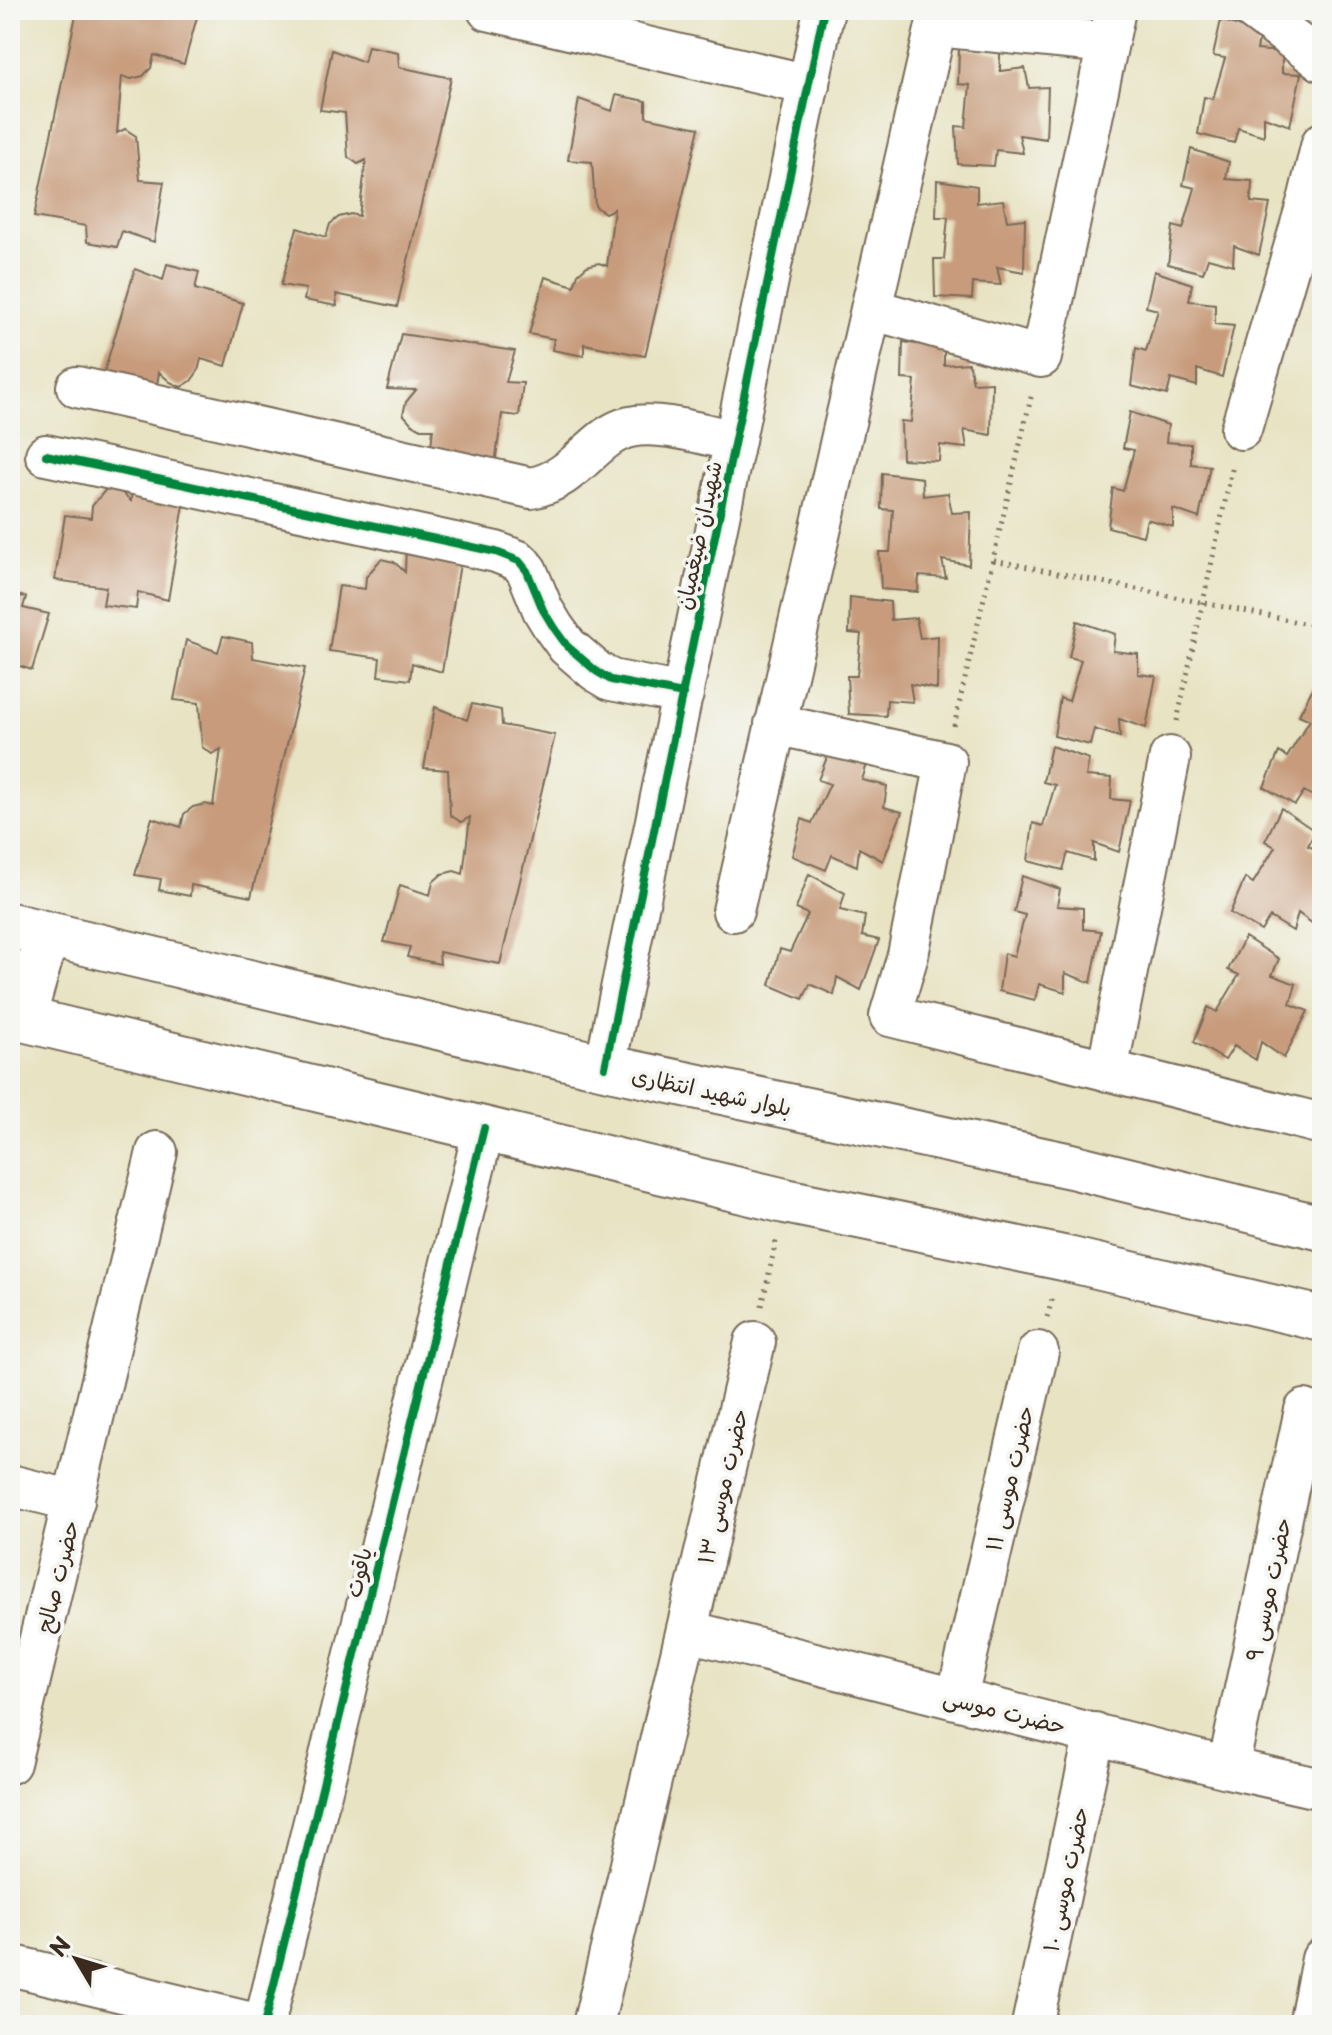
<svg xmlns="http://www.w3.org/2000/svg" width="1332" height="2035" font-family="'Playpen Sans','Playpen Sans Arabic',sans-serif">
	<style>
		.building { fill: #c79b7b }
		.lines { fill: none; stroke-linecap: round; stroke-linejoin: round }
		.minor-casing { stroke: #786b58; stroke-width: 44 }
		.major-casing { stroke: #786b58; stroke-width: 48 }
		.path { stroke: #786b58; stroke-width: 5; stroke-dasharray: 2 6; stroke-linecap: butt }
		.minor { stroke: #fff; stroke-width: 40 }
		.major { stroke: #fff; stroke-width: 44 }
		.cycleway-casing { stroke: #f6f6f2; stroke-width: 13 }
		.cycleway { stroke: #00873e; stroke-width: 8 }
		.labels { text-anchor: middle; dominant-baseline: central; stroke-width: 8; stroke-linejoin: round; paint-order: stroke }
		.street-label { font-size: 22px; fill: #3b2a1e; stroke: #f6f6f2 }
	</style>
	<rect width="100%" height="100%" fill="#f6f6f2"/>
	<filter id="ink" filterUnits="userSpaceOnUse"><feTurbulence type="fractalNoise" baseFrequency=".0125" numOctaves="2"/><feDisplacementMap in="SourceGraphic" scale="16" xChannelSelector="R" yChannelSelector="G"/><feConvolveMatrix kernelMatrix="1 2 1 2 8 2 1 2 1" color-interpolation-filters="sRGB"/></filter>
	<filter id="wash" filterUnits="userSpaceOnUse"><feTurbulence type="fractalNoise" baseFrequency=".006" numOctaves="4" result="noise"/><feDisplacementMap in="SourceGraphic" scale="32" xChannelSelector="R" yChannelSelector="G"/><feGaussianBlur stdDeviation="1.8" result="paint"/><feColorMatrix in="noise" values="0 0 0 0 0 0 0 0 0 0 0 0 0 0 0 0 0 1.4 0 .05"/><feComposite in="paint" operator="in"/></filter>
	<g filter="url(#wash)">
		<rect width="100%" height="100%" fill="#e8e3c3"/>
		<g id="blocks">
			<path class="building" d="M77,10H199L184,64L154,55L151,68L143,76L131,79L122,76L117,133L125,129L136,136L140,180L164,182L154,242L122,231L117,247L87,242L86,226L34,217Z
				M1221,20L1260,33L1257,50L1282,52V73L1301,74L1290,126L1264,117V136L1238,128L1234,143L1198,134L1204,97L1213,99L1225,58L1213,56Z
				M368,46L398,52L399,67L451,78L397,307L336,294L337,306L304,300L306,289L281,285L297,228L326,237L330,224L339,217L351,214L359,216L366,160L358,164L348,157L345,113L320,110L332,50L364,62Z
				M959,48L1000,53V71L1025,68L1029,88L1048,87L1046,139L1019,135L1023,153L996,150L994,166L958,164L956,126L966,127L970,85L958,84Z
				M616,95L646,101V117L699,128L645,356L584,344V356L552,350L554,339L529,334L545,277L574,286L578,274L587,266L599,263L607,266L614,209L605,213L595,206L592,162L568,160L579,99L612,111Z
				M1191,149L1229,162L1226,179L1252,181L1251,202L1270,204L1259,255L1234,246L1233,265L1208,258L1203,273L1168,264L1173,226L1183,229L1195,188L1183,185Z
				M937,180L977,186V203L1003,200L1007,221L1025,219L1024,272L997,267L1001,285L973,283L972,299L935,297L934,259H944L948,217H936Z
				M167,264L199,272L195,289L243,303L226,366L201,359L198,371L191,381L181,387L170,382L159,372L155,399L102,379L135,269L163,280Z
				M1154,271L1192,284L1189,301L1215,304V324L1234,326L1222,377L1197,369V386L1171,379L1167,395L1131,386L1136,348L1146,351L1158,310L1146,307Z
				M401,334L515,351L506,382L523,383L519,416L502,414L495,464L430,455L433,429H421L411,423L403,414L406,402L416,390L387,389Z
				M903,342L944,348V365L969,363L973,383L992,382L991,435L964,430L967,448L940,445L939,461L902,459L901,421L911,422L915,380L902,379Z
				M1130,412L1168,425L1166,442L1191,444V464L1210,466L1199,518L1173,509V527L1147,519L1143,536L1108,527L1113,488L1123,491L1134,450L1123,448Z
				M132,472L187,487L168,600L138,592L136,609L103,605L106,587L55,580L65,515L91,518L92,506L107,488L120,491L131,501Z
				M882,473L922,478L923,496L948,493L952,513L971,512L969,565L942,560L946,578L919,576L918,592L881,589L879,552H890L893,510L881,509Z
				M406,544L461,558L442,672L412,663L410,680L378,676L380,658L329,651L339,586L365,589L366,577L381,559L394,562L405,572Z
				M10,594L26,597L23,608L49,614L32,670L10,663Z
				M850,597L890,602L891,620L916,618L920,638L938,636L937,689L910,684L913,702L887,700L886,716L849,714L847,676H857L861,634L849,633Z
				M1077,621L1115,634L1113,651L1138,654V674L1156,676L1146,728L1119,719L1120,737L1094,729L1090,745L1054,736L1060,698L1069,701L1081,660L1069,657Z
				M223,636L252,642L253,658L305,668L251,897L191,885L190,896L159,890L161,879L135,875L152,818L181,827L184,814L193,807L205,804L213,806L221,749L212,754L202,747L199,703L174,700L186,640L218,652Z
				M1316,682L1322,686V801L1304,791L1295,805L1264,787L1279,752L1287,757L1310,720L1299,715Z
				M472,704L501,710L502,725L555,735L500,964L439,952L440,964L407,957L410,947L384,942L400,885L430,895L433,882L442,874L454,871L463,874L470,817L461,822L450,815L448,770L424,768L435,707L467,720Z
				M832,745L867,764L862,780L887,786L884,807L902,812L883,861L859,848L857,866L832,855L826,870L792,856L802,819L812,823L830,784L818,780Z
				M1051,746L1089,759L1086,776L1112,778L1111,799L1130,801L1119,852L1094,843V861L1068,853L1063,870L1028,861L1033,823L1043,826L1055,785L1043,782Z
				M1281,808L1315,831L1308,846L1322,852V924L1320,929L1298,913L1293,931L1270,917L1261,931L1230,913L1245,878L1253,883L1275,847L1265,841Z
				M809,874L845,893L840,910L865,916L862,936L879,940L861,990L837,977L834,995L810,984L803,999L770,985L780,949L790,952L808,914L796,909Z
				M1022,876L1060,889L1057,906L1083,908V929L1101,931L1091,983L1065,973V992L1039,984L1035,1000L999,991L1004,953L1014,956L1025,915L1014,912Z
				M1245,937L1279,959L1272,975L1296,984L1290,1004L1308,1011L1284,1058L1261,1042L1256,1060L1234,1046L1225,1060L1194,1042L1208,1007L1217,1012L1239,975L1228,970Z"/>
		</g>
	</g>
	<g filter="url(#ink)">
		<use href="#blocks" fill-opacity="0" stroke="#786b58" stroke-width="2"/>
		<g class="lines">
			<g class="minor-casing">
				<path id="minor" d="M488,10L809,85
					M1253,10L1322,61
					M871,309L1041,357L1115,10
					M77,387L531,488C578,479 593,435 630,427C660,420 705,435 735,441
					M1241,429L1309,197L1322,143
					M46,455L496,552L519,561L527,571L543,610L554,628L567,646L596,671L611,680L683,694
					M775,724L946,762L908,955L890,1016L1322,1124
					M733,911L936,26L1108,43
					M605,1067L824,10
					M1107,1071L1170,757
					M10,1485L74,1501
					M688,1631L1228,1768L1322,1789
					M957,1698L1038,1352
					M10,1763L157,1152
					M1228,1768L1305,1410
					M10,1965L260,2025
					M264,2025L484,1128
					M593,2025L755,1342
					M1032,2025L1095,1733
					M1309,2025L1322,1959"/>
			</g>
			<g class="major-casing">
				<path id="major" d="M10,925L605,1067L1071,1166L1322,1228
					M10,1016L785,1201L1063,1258L1322,1319
					M23,1019L47,934"/>
			</g>
			<path class="path" d="M994,560L1322,627
				M1177,721L1233,465
				M954,726L1032,393
				M762,1306L776,1241
				M1047,1317L1053,1296"/>
			<use href="#minor" class="minor"/>
			<use href="#major" class="major"/>
			<g class="cycleway-casing">
				<path id="cycleway" d="M46,455L496,552L519,561L527,571L543,610L554,628L567,646L596,671L611,680L683,694
					M605,1067L824,10
					M264,2025L484,1128"/>
			</g>
			<use href="#cycleway" class="cycleway"/>
		</g>
	</g>
	<g class="labels">
		<g class="street-label">
			<text transform="translate(697 535) rotate(-78)">شهیدان ضیغمیان</text>
			<text transform="translate(712 1090) rotate(12)">بلوار شهید انتظاری</text>
			<text transform="translate(1008 1478) rotate(-77)">حضرت موسی ۱۱</text>
			<text transform="translate(721 1486) rotate(-77)">حضرت موسی ۱۳</text>
			<text transform="translate(357 1572) rotate(-76)">یاقوت</text>
			<text transform="translate(56 1576) rotate(-76)">حضرت صالح</text>
			<text transform="translate(1267 1589) rotate(-78)">حضرت موسی ۹</text>
			<text transform="translate(1005 1710) rotate(14)">حضرت موسی</text>
			<text transform="translate(1064 1879) rotate(-78)">حضرت موسی ۱۰</text>
		</g>
	</g>
	<rect width="1332" height="2035" fill="none" stroke="#f6f6f2" stroke-width="40"/>
	<g transform="translate(76 1959) rotate(308)" stroke="#f6f6f2" stroke-width="6" paint-order="stroke">
	<path d="M0-6L14 30L0 20L-14 30Z" fill="#3b2a1e"/>
	<text y="-12" font-size="22" font-weight="bold" text-anchor="middle" fill="#3b2a1e">N</text>
	</g>
</svg>
